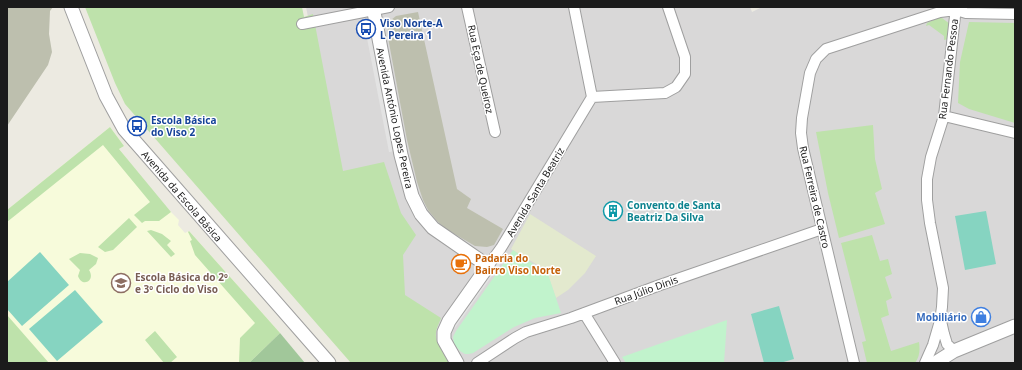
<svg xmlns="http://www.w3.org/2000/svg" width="1022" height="370" font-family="'Noto Sans',sans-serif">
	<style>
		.residential { fill: #d9d8d8 }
		.education { fill: #f7fbdb }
		.construction { fill: #bdbfae }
		.farmland { fill: #e3e9ce }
		.grass { fill: #bee2ab }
		.forest { fill: #a1c79a }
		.park { fill: #c1f3cc }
		.pitch { fill: #86d4c1 }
		.parking { fill: #e3e3e3 }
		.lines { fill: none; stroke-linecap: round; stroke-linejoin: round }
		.minor-casing { stroke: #9f9f9f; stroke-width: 12 }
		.tertiary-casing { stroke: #9f9f9f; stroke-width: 15 }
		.minor { stroke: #fff; stroke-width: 10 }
		.tertiary { stroke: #fff; stroke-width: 13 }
		.labels { text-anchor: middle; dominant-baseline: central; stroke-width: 3; stroke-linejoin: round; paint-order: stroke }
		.transit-label { font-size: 10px; font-weight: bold; fill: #164399; stroke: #fff; text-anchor: start }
		.street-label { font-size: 10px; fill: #1b1b1b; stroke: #fff }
		.culture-label { font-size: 10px; font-weight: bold; fill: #0d838f; stroke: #fff; text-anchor: start }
		.food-label { font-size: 10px; font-weight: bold; fill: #c56008; stroke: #fff; text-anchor: start }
		.education-label { font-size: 10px; font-weight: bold; fill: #785e54; stroke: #fff; text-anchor: start }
		.shop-label { font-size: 10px; font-weight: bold; fill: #366cbe; stroke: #fff; text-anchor: end }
	</style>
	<rect width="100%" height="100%" fill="#eceae1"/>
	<path class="residential" d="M306,7H750L752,12L762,7H1015V363H427L341,179Z"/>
	<path class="education" d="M110,127L124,146L119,149L167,208L179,220L178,225L185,233L189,231L280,333L249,363H31L7,337V210Z"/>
	<path class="construction" d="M7,7H53L50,11L49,34L52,52L48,65L7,126Z
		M418,12L457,189L471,199L467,208L503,229L494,245L487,247L475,246L446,229L437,221L428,210L423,200L417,182L407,140L387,32L391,20L396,16Z"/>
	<path class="farmland" d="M530,214L596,256L585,273L568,290L556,298L546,270L511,249Z"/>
	<path class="grass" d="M85,7H302L304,17L313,14L343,171L384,162L401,213L416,235L403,255L405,295L441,318C439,324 435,330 436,337C436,342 446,357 450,363H351L125,104L115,83Z
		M938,18H942L950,24L948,39L944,40V36L929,25L926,26L927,23Z
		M969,22L1015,23V123L969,109L958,103L960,62Z
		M873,125L875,159L882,189L875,193L885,224L839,238L828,193L816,132Z
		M110,127L124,146L119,149L171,212L159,221H145L142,223L134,215L150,202L103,145L7,222V210Z
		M129,218L137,227L113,250L105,252L98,247Z
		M151,230L162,234L171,241L167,245L175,254L171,257L147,231Z
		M189,231L280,333L249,363H239L240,338L255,323L195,255L190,241L192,240L188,232Z
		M872,235L880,261L888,259L892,274L885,277L892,298L886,301L889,315L881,318L891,351L919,342C920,350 920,356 915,363H867L862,342L866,341L841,243Z
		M80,253L90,254L98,258L96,264L89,270C96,281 82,288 78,276L80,270L69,259Z
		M7,315L49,363H7Z
		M155,331L177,357L170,363H164L145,340Z"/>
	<path class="forest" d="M280,333L305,363H249Z"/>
	<path class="park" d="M513,250L548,274L561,313L535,318L514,327L473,353L469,354H465L460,351L454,344L453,337L456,331Z
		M727,320L724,363H626L622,357Z"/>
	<path class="pitch" d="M986,211L996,264L965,270L955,216Z
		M40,252L69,285L22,326L7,309V282Z
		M75,290L103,322L57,361L29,329Z
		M779,306L794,359L780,363H764L751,314Z"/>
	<path class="parking" d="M373,32L396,151L389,152L366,33Z
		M504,253L507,255L455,328L452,326Z"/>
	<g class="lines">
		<g class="minor-casing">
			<path id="minor" d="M467,7L495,132
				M302,24L389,7
				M592,97L665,93L676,87L685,74V57L668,7
				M944,116L1015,133
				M488,266L501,248L592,97L574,7
				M584,313L615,363
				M941,321L944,334L947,344L954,351
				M477,363L515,338L526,332L571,318L660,285L822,229
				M854,363L803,148L801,133L802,118L810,73L816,59L826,49L940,12L956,10L966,13L1015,14
				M925,363L933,345L940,321L942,307L943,288L930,223L927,200V179L931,157L944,116L956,7"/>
		</g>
		<g class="tertiary-casing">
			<path id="tertiary" d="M71,7L106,96L124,129L329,363
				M373,7L401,155L412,196L421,214L433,228L488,266L449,321L444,332V340L457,363
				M935,363L954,351L1015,326"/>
		</g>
		<use href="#minor" class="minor"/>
		<use href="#tertiary" class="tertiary"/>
	</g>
	<defs>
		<g id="bus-ring" transform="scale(1)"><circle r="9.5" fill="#fff" stroke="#1a4fb4" stroke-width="1.5"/><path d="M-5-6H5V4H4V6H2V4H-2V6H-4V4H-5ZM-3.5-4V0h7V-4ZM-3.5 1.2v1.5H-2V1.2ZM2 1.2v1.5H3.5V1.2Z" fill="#1a4fb4"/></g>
		<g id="building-ring" transform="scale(1)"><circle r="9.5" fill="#fff" stroke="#0f9aa8" stroke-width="1.5"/><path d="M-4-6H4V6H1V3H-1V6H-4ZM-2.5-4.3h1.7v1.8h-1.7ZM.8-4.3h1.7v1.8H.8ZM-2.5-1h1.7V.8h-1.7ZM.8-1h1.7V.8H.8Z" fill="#0f9aa8"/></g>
		<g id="cafe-ring" transform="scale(1)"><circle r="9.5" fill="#fff" stroke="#e8710a" stroke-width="1.5"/><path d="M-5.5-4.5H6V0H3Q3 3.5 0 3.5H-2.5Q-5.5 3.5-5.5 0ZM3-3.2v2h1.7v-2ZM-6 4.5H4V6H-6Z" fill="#e8710a"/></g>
		<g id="school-ring" transform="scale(1)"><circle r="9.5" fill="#fff" stroke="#8d6e63" stroke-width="1.5"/><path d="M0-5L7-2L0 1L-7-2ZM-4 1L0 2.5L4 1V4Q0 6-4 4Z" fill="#8d6e63"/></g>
		<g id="shop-ring" transform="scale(1)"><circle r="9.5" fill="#fff" stroke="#3f7fe0" stroke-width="1.5"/><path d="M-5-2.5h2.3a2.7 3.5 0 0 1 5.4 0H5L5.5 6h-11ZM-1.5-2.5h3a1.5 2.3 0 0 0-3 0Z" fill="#3f7fe0"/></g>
	</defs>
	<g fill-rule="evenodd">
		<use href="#bus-ring" x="366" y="29"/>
		<use href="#bus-ring" x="137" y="126"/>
		<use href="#building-ring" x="613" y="211"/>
		<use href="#cafe-ring" x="461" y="264"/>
		<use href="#school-ring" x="121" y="283"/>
		<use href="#shop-ring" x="981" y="317"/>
	</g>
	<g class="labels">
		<g class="transit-label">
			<text x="380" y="23">Viso Norte-A<tspan x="380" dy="12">L Pereira 1</tspan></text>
			<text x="151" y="120">Escola Básica<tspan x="151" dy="12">do Viso 2</tspan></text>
		</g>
		<g class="street-label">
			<text transform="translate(481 69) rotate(78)">Rua Eça de Queiroz</text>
			<text transform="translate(948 69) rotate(-83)">Rua Fernando Pessoa</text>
			<text transform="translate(395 118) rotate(78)">Avenida António Lopes Pereira</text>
			<text transform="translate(535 192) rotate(-59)">Avenida Santa Beatriz</text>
			<text transform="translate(182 196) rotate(49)">Avenida da Escola Básica</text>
			<text transform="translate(815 197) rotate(77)">Rua Ferreira de Castro</text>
			<text transform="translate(646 290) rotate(-20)">Rua Júlio Dinis</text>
		</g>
		<g class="culture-label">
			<text x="627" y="205">Convento de Santa<tspan x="627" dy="12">Beatriz Da Silva</tspan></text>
		</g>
		<g class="food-label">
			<text x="475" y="258">Padaria do<tspan x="475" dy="12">Bairro Viso Norte</tspan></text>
		</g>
		<g class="education-label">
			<text x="135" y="277">Escola Básica do 2º<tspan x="135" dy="12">e 3º Ciclo do Viso</tspan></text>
		</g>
		<g class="shop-label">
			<text x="967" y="317">Mobiliário</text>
		</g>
	</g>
	<rect width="1022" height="370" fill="none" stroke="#1b1b1b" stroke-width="16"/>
</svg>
